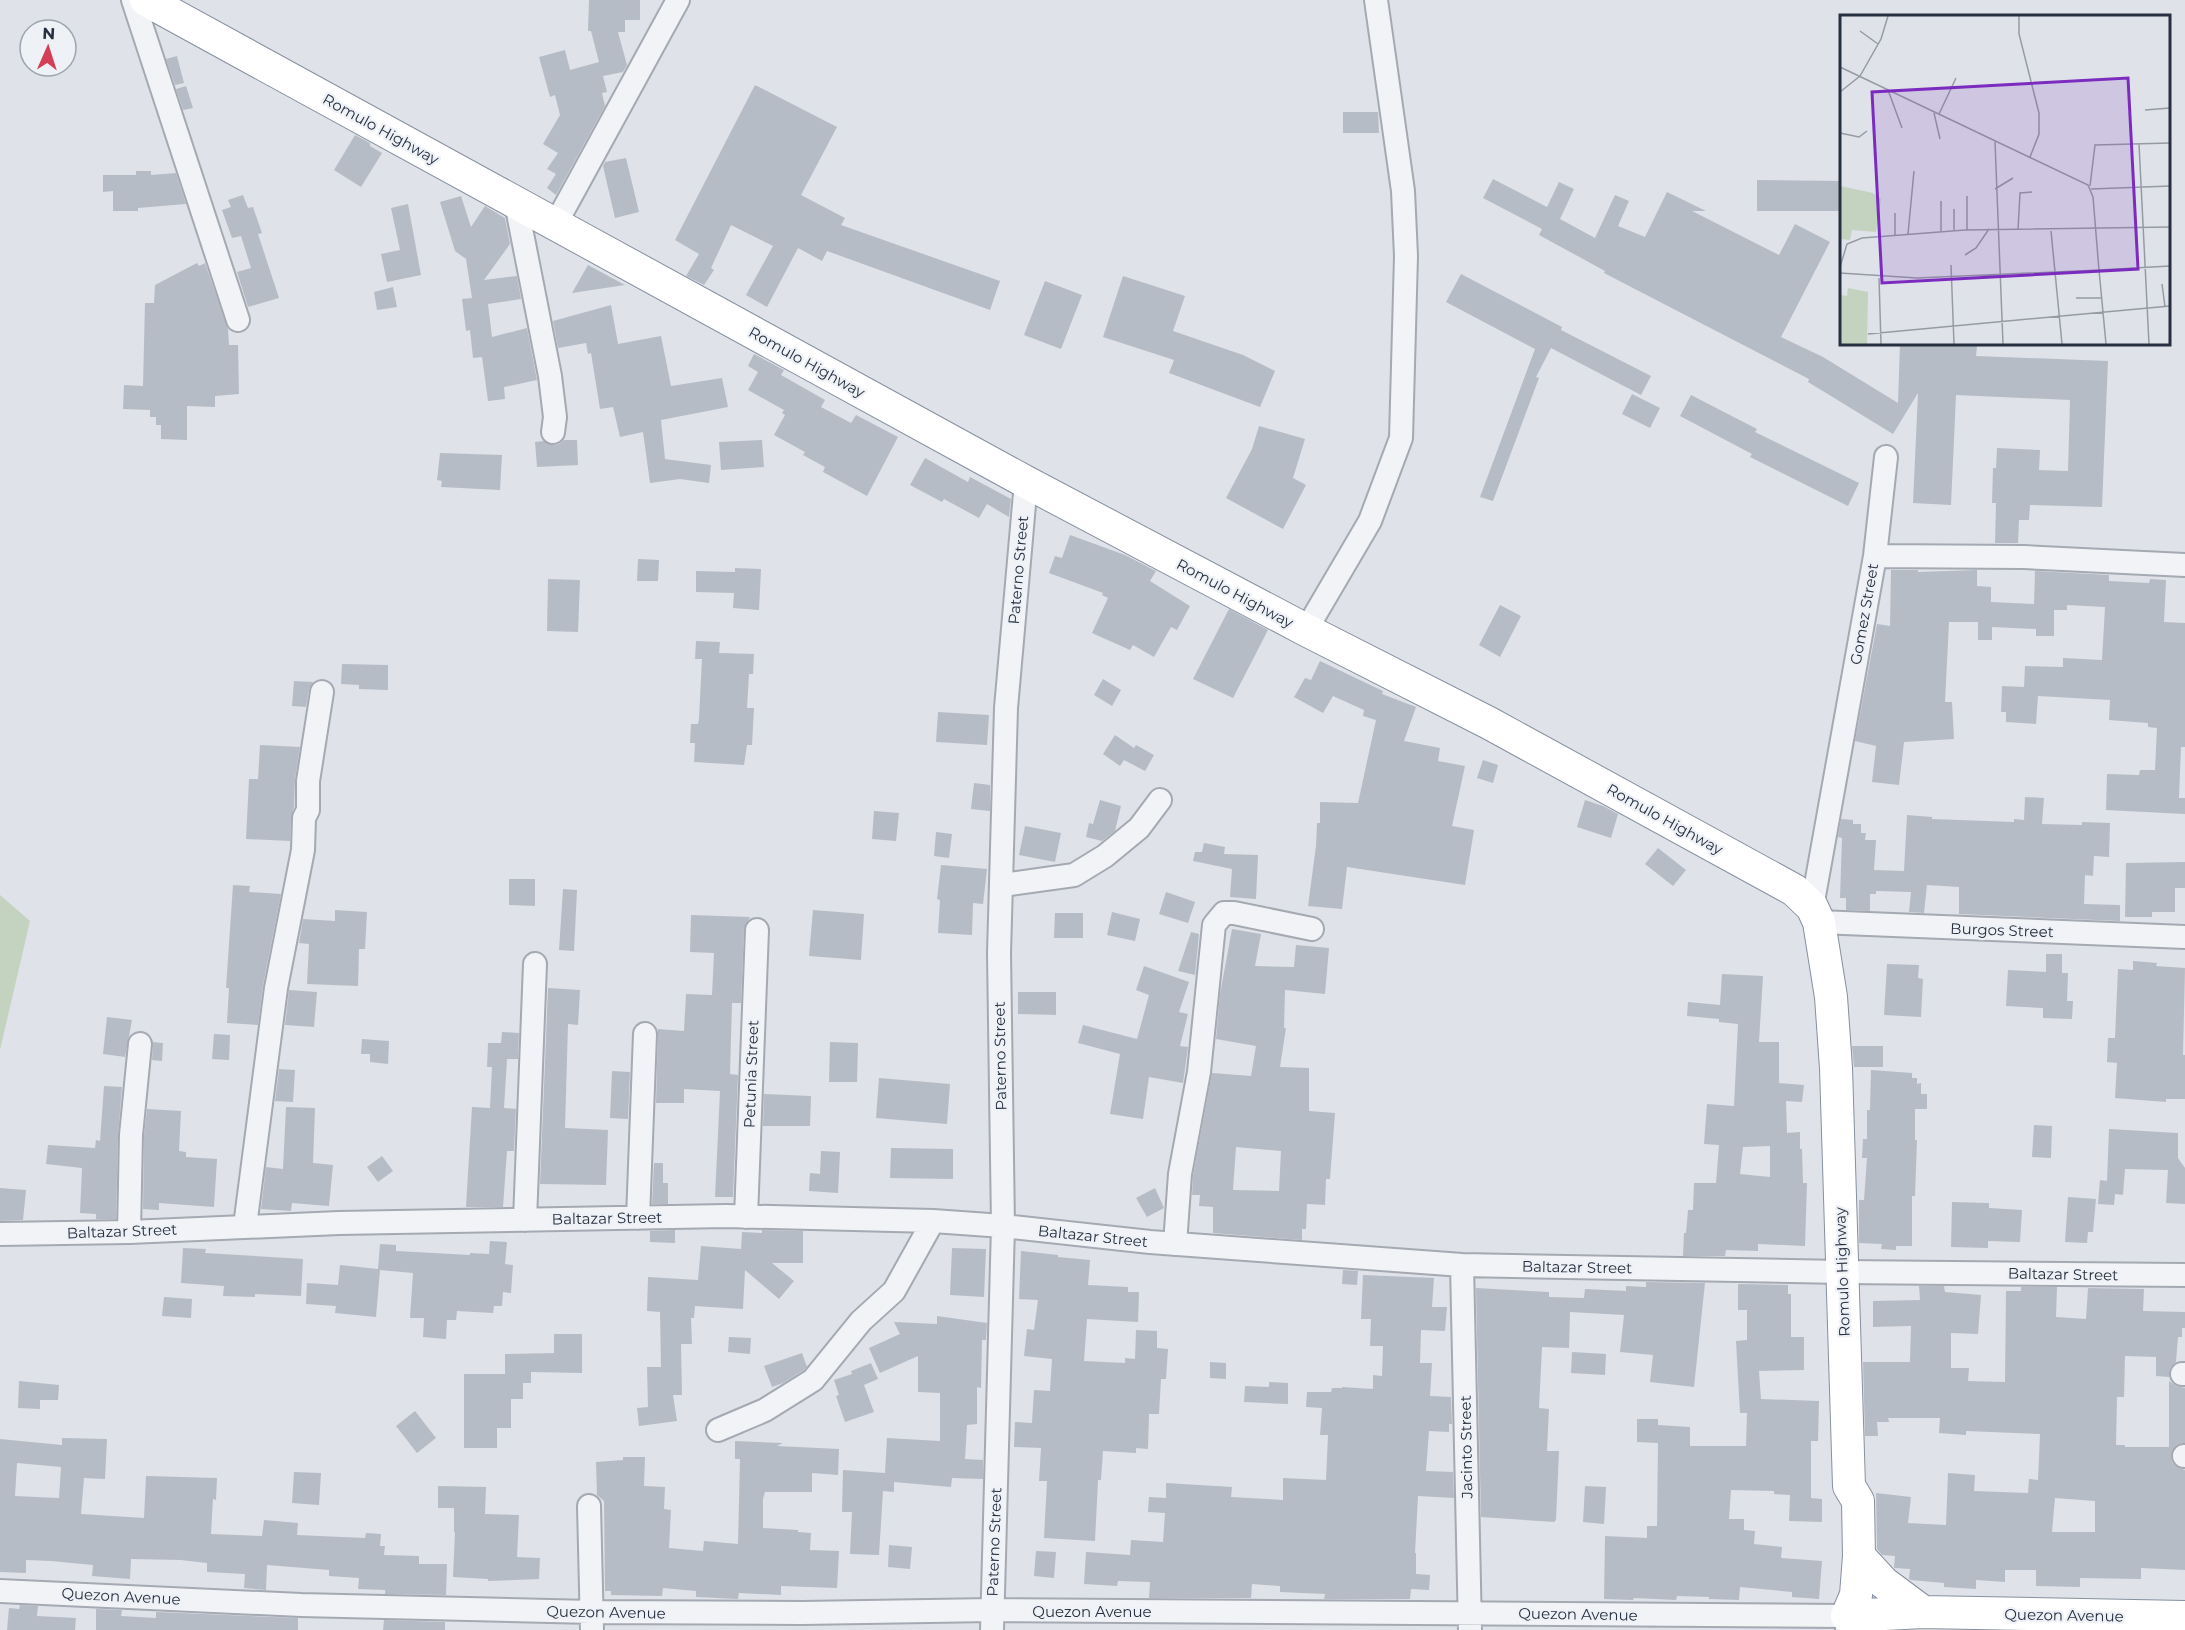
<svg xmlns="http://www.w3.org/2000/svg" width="2185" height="1630" font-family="Montserrat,sans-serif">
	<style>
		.green { fill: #c4d3bf }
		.building { fill: #b6bcc5; fill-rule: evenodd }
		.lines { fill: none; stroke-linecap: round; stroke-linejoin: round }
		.minor-casing { stroke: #a4a9b2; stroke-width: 26 }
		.highway-casing { stroke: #8690a0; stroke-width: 34 }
		.minor { stroke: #f1f3f7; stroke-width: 22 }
		.highway { stroke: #fff; stroke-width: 32 }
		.labels { text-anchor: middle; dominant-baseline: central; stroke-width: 4.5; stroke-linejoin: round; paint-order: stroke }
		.street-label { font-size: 15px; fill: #273040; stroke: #eef1f6 }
		.inset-road { fill: none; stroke: #959ba5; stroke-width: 1.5 }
		.view { fill: #7b2cbf; fill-opacity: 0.15; stroke: #7b2cbf; stroke-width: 3 }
		.inset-edge { fill: none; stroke: #273040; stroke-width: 3 }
	</style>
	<rect width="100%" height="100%" fill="#dfe2e8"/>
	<path class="green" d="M0,895L30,921L0,1050Z"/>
	<path class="building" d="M589,0H640V20H625V32H618L627,65L623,72L603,76L607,92L602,93L605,106L556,195L547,188L556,174L547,169L558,153L543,144L560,115L555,95L550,97L539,57L565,50L570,70L599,62L591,31H588Z
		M177,56L184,83L175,85L166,59Z
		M755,85L837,127L801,195L845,218L841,225L1000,281L990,310L827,251L822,261L798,248L767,307L746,295L773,246L731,225L711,268L714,270L704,285L686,276L699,254L675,240Z
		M186,86L193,108L183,110L176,89Z
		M1343,112H1378L1379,133H1343Z
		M355,135L370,143V146L382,153L361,187L334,170Z
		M626,158L639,212L615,218L603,166L605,162Z
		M136,171H151V175L176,173L186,204L138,208V211H113V191L103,192V175H136Z
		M1493,179L1547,207L1559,182L1574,189L1560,219L1595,238L1615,195L1629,201L1618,226L1645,237L1667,192L1706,211H1692L1779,255L1795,224L1830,242L1781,337L1823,357L1898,403L1900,344H1954L1977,346L1976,356L2108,361L2102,507L2030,505L2029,520H2019L2018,543H1995L1996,503H1992L1993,468H1996L1997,448L2040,450L2039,470L2068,471L2070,400L1956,395L1951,505L1913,503L1918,393L1893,434L1808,382L1809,379L1604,273L1605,271L1539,235L1542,229L1483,198Z
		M1757,180L1842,181V211H1757Z
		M243,195L248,208L253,207L262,233L258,234L279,298L248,307L237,272L251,268L241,236L232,238L222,210L231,207L228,200Z
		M461,196L471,227L485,206L505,218L510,244L484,280L517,276L521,299L488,304L492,337L527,328L537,380L504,387L505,399L488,401L482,357L473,358L470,330L466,331L462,299L472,298L466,259L455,251L440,202Z
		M408,204L421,275L387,282L381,254L400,250L391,208Z
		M197,263L199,266L205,263L228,329L229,345H238L239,394L215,396V407L187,406V440L161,439V425H156V417H150V410L123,409L124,385L143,386L145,303H154L155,285Z
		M588,265L625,285L572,293Z
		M1461,274L1562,327L1561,330L1651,376L1641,395L1551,348L1536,377L1539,378L1493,501L1480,497L1535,349L1446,302Z
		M1123,276L1185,296L1173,331L1243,355L1275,371L1260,407L1169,373L1174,360L1103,337Z
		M1045,281L1082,295L1061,349L1024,335Z
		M393,287L397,307L377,310L374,292Z
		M611,305L618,344L661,336L671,386L722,378L728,407L661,420L665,459L711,465L709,483L680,479L650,483L643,432L620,437L613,407L600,409L591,353L588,354L586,343L558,348L553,321Z
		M754,354L784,370L781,375L825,400L821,407L851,423L856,415L898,437L867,496L823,472L825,467L803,455L805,452L774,435L785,415L782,413L784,410L748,390L758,372L748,366Z
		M1632,394L1660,408L1650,428L1622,414Z
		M1691,395L1757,429L1755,432L1859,483L1848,506L1750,457L1752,454L1680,416Z
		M1259,426L1305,439L1293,478L1306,485L1283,529L1226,498L1252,449Z
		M564,440H577L578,465L537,467L535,442L544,441L552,445L559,444Z
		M762,440L764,467L721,470L719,442Z
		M440,453L502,455L500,490L441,487L442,481L437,480Z
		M925,458L968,482L970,477L1011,499L1009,517L987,504L979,518L944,499L942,502L910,485Z
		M1070,535L1125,555L1156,571L1150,581L1190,606L1177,630L1171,627L1154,657L1133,645L1130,650L1092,633L1108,598L1102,595L1103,593L1049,573L1055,556L1062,558Z
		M638,559L659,560L658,581H637Z
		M735,568L761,569L759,610L733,608L734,593L696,592V571L735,572Z
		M1891,570H1918V572L1977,570V586L1991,587V602L2034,604L2035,571L2109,575V581L2149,583L2150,579L2166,580L2164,622L2185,623V747H2181L2179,798H2185V814L2106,810L2107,774L2139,775L2140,770H2155L2157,728L2148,727V723L2109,720L2110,700L2038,696L2036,724L2006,722V712H2001L2002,686L2024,687L2025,666L2063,667V658L2102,660L2105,607L2067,605V610H2054V636H2036V629L1992,627V640H1978V622H1949L1945,702H1952L1954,739L1904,742L1899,785L1872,782L1876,746L1855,741L1877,624L1890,626Z
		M548,579L580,580L578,632L547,631Z
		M1500,605L1521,616L1500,657L1479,645Z
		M1229,609L1268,630L1233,698L1193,679Z
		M696,641L720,642L719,653L754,654L753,674H749L747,708H754L752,745H747L744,765L694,762L695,743H690L691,724H698L699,719L702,659H695Z
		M1320,661L1383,691L1382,694L1416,707L1404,741L1440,748L1438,761L1465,766L1452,826L1474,830L1465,885L1347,867L1342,909L1308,906L1316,846L1317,823H1320V802L1358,803L1376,720L1363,716L1364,710L1333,696L1323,713L1294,697L1305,678L1311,680Z
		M342,664L388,665V690L359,689V685L341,684Z
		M1103,679L1121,690L1112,706L1094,695Z
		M294,681L313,682L309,690L306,707L292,706Z
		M938,712L989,715L987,745L936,742Z
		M1115,735L1134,748L1136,745L1154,755L1145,771L1124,760L1120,766L1103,754Z
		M260,745L300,747L295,779L294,807L291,818L290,841L246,839L249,779H258Z
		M1483,760L1498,765L1493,783L1477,778Z
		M974,783L990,785V811L971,809Z
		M2025,797L2044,798L2042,824L2082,825V822L2110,823L2109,857L2094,856L2093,876L2085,875L2084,904L2120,905V921L1959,914V887L1927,885L1924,913L1909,912L1911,892L1876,891V894H1870V911L1846,910V898H1840L1842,838L1838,837L1841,819L1853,820V824H1861V833H1866L1865,840H1876L1874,870L1904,871L1907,815L1932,817V819L2014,822V819L2024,820Z
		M1100,800L1121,806L1115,831L1102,841L1086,837L1089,823L1093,824Z
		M1585,800L1603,806L1618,814L1611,838L1577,827Z
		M874,811L899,813L896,841L872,839Z
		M1025,826L1061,833L1055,862L1019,855Z
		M936,832L952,834L949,858L934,856Z
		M1204,843L1225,847L1224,854L1258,855L1256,899L1230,897L1232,869L1193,861L1195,852H1202Z
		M1658,848L1686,870L1673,886L1645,864Z
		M2185,862V888H2175V912H2152V917H2125L2126,863Z
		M941,865L987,869L983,904L973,903L972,935L938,933L940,900L937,899Z
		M509,879H535V906L509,905Z
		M233,885L250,886L249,892L281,894L263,985L258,1025L227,1023L229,988H226Z
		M563,889L577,890L574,951L559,950Z
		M1166,892L1195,902L1188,923L1159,914Z
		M335,910L367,912L365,949H359L358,986L307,984L309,944L299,943L303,919L335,921Z
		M813,910L864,914L861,960L809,956Z
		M1112,912L1140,919L1135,941L1107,935Z
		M1055,913H1083V938H1054Z
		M691,915L750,917L744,929L741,1003H732L730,1074L738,1075L733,1197H715L720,1091L684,1089V1103H656L658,1029L684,1031L686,994L712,995L714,953L690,952Z
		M1232,929L1261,934L1255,966L1294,967L1296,945L1329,948L1325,994L1285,990L1284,1028H1286L1280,1067L1309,1068V1111L1335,1113L1330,1179H1326L1325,1205L1307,1204L1306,1229H1302V1240L1213,1233V1207L1199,1206L1200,1195H1192L1193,1176L1212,1073L1251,1076L1256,1046L1216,1039L1220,994ZM1236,1147L1281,1151L1279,1191L1233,1190Z
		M1191,932L1199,934L1195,975L1178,971Z
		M2046,954H2062V973H2068L2067,1001H2073L2072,1019L2043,1018V1008L2006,1006L2008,970L2046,972Z
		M2133,961L2157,963L2156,966L2185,968L2183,1055H2185V1099H2166V1102L2115,1098L2117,1063L2107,1062L2108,1038H2115L2118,969L2133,970Z
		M1887,964L1919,965L1918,978L1923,979L1921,1017L1884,1015Z
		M1144,966L1189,982L1179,1012L1188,1014L1180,1046L1188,1047L1183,1083L1149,1077L1143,1119L1110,1114L1120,1054L1078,1043L1083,1025L1137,1039L1149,995L1136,990Z
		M1722,974L1763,976L1759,1042H1779V1083L1804,1085L1802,1102L1786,1101L1787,1133L1800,1132V1149H1802L1803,1183H1807L1805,1246L1758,1244V1251L1726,1250L1725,1256H1683L1684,1233H1686L1688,1210H1693L1694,1183H1716L1719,1145L1704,1144L1707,1104L1734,1106L1738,1024L1719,1022V1019L1687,1016L1688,1002L1720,1005ZM1770,1146V1177L1740,1174L1743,1147Z
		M548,988L580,990L578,1025L568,1024L565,1128L608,1130L606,1185L540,1184Z
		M289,990L317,992L314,1027L285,1025Z
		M1018,992H1056V1015L1018,1014Z
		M107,1017L132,1020L125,1057L103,1054Z
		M502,1032L519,1033L518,1059H507L504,1108L516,1109L514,1151H507L503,1207H466L472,1107L490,1108L492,1067H487L488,1043H501Z
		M214,1034L230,1035L229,1060L212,1059Z
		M362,1039L389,1041L388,1064L370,1062V1054H361Z
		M153,1042L163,1043L162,1061L152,1060Z
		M830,1042L858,1043L857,1082H829Z
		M1852,1046H1883V1067H1854Z
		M279,1069L295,1070L293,1102L275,1101Z
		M1871,1070L1912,1073V1078H1917V1084L1921,1083V1094H1927V1109H1915V1140H1917L1915,1196H1912V1246H1896V1250L1881,1249L1882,1244L1859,1243V1200H1864L1867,1158H1862L1863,1139H1867V1110H1870Z
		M612,1071L630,1072L628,1119L610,1118Z
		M879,1078L950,1084L947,1124L876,1118Z
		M104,1086L122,1087L118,1135L116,1219H96V1214L80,1213L82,1168L46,1164L48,1145L95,1148L96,1140L100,1141Z
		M764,1094L811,1096L810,1126H763Z
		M286,1107L315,1108L313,1163L333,1165L329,1206L292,1203L291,1211L261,1209L266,1167L283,1169Z
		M147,1109L181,1111L179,1151L186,1152V1157L217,1159L214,1207L159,1203V1210L143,1209L144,1136Z
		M2034,1125L2052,1126L2051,1158L2032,1157Z
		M2109,1129L2178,1133V1158L2185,1168V1204L2166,1203L2168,1170L2125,1169L2123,1195L2115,1194L2114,1205L2098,1204L2100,1180L2107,1181Z
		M891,1148L953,1149V1179L890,1178Z
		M821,1151L840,1152L838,1193L809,1191L810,1173L820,1174Z
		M382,1156L393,1171L378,1182L367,1167Z
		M654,1163H663V1183H668V1204H652Z
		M0,1188L26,1190L23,1220L0,1221Z
		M1155,1188L1164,1208L1147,1217L1136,1198Z
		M2068,1197L2096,1199L2093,1232H2088L2087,1243L2065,1242Z
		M1952,1202L1989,1203V1208L2022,1210L2020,1242L1988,1241V1248L1951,1247Z
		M675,1230V1243L650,1242V1231Z
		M762,1230L803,1231V1263H772L794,1281L779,1299L745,1270L743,1309L695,1306L694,1318H691L692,1344H681L682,1395H673L677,1421L639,1426L637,1408L648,1407L647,1367H661L660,1312L647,1311L648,1277L698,1280L701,1246L741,1249L742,1232L762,1233Z
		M490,1241L507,1242L505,1264L513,1265L511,1293L503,1292L502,1306H494L493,1313L457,1311L456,1320H447L446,1339L423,1337L424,1318H410L413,1273L380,1270L376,1317L335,1313L336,1306L306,1304L307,1283L338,1285L340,1265L378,1269L380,1244L396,1245V1251L470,1255V1253L489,1254Z
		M183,1248L206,1249L205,1253L303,1259L301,1296L255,1294V1297L223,1296L224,1286L181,1283Z
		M952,1248L986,1249L984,1297L950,1295Z
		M1021,1251L1058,1255V1257L1090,1260L1088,1285L1128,1287V1292H1139L1138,1322L1087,1319L1084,1361L1125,1363V1358L1135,1359L1136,1330L1157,1331V1348L1168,1349L1166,1379H1161L1159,1414H1149L1148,1449L1136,1448V1453L1103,1451L1101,1480H1098L1095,1541L1044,1538L1047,1481H1039L1041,1448L1014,1447L1015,1422L1032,1423L1034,1390L1050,1391L1052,1359L1024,1356L1027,1329L1034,1330L1038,1300L1019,1299Z
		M1343,1270L1358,1271L1357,1285L1342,1284Z
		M1363,1275L1434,1278L1432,1307H1447L1445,1331L1421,1330L1420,1363H1432L1430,1396L1451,1397L1452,1424H1449V1432L1429,1431L1426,1471L1453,1472L1454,1498L1418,1496L1415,1553H1416V1574L1430,1575L1429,1590L1411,1589L1410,1599H1324L1325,1594L1280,1592V1586L1252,1584L1251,1598H1149L1150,1582L1118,1581L1117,1586L1084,1584L1086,1552L1130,1555L1131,1540L1163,1542L1165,1513L1148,1512L1149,1497L1166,1498V1483L1232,1487L1231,1497L1283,1500V1478L1326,1480L1328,1435H1320L1322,1408L1306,1407L1307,1392H1331L1332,1388H1342V1387L1373,1389V1375L1382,1376L1383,1346H1370L1371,1319H1361Z
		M1646,1282L1705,1283L1694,1387L1650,1382L1653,1355L1620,1352L1624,1315L1570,1312L1569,1348L1542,1347L1539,1408L1549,1409L1547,1451H1559L1556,1520L1554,1522L1481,1517L1476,1288L1549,1292V1297L1584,1298L1585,1289L1626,1291V1286L1646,1287Z
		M1738,1284L1788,1285V1294H1791V1337H1804V1370L1759,1371L1761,1399L1819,1401L1818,1441H1811V1498L1822,1499V1522L1789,1521L1790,1495L1774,1494V1491L1731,1490L1729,1519H1744V1530L1755,1531L1754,1544L1782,1547L1781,1558L1822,1561L1819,1599L1792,1597V1592L1740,1587L1739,1600L1709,1599V1597L1677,1596L1676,1600L1634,1598L1633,1600L1604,1599L1605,1536L1647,1538V1526H1657L1658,1443L1637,1442V1419H1658V1425L1690,1427V1446H1746L1747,1413H1740L1736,1341L1747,1340V1310H1738Z
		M1919,1286H1944L1945,1292L1981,1295L1978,1334L1951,1333V1368H1969L1968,1381L2005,1382L2006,1291H2021V1287H2057L2056,1317L2086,1319L2088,1288L2144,1289L2143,1311L2185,1312V1328H2182V1337H2178L2176,1362L2170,1368L2169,1377L2156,1376V1357L2125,1356L2124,1397H2117L2116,1445H2125V1447H2169V1381L2176,1386L2185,1388V1443L2177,1445L2171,1455L2172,1462L2177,1467L2185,1470V1570L2141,1568V1579L2080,1578V1587L2036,1586V1570H2005V1582L1976,1580V1589L1944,1587V1583L1911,1580L1909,1579L1910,1569L1894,1568L1895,1556L1882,1555L1877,1549L1876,1493L1911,1497L1908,1523L1946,1525L1948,1473L1975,1475L1974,1491L2028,1493L2029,1479L2038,1480L2040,1434L1966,1431V1435L1939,1433L1940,1418H1888L1889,1422H1877L1878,1436H1865L1863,1362H1910L1911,1326L1873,1327V1301L1920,1300ZM2055,1498L2095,1501V1532H2052Z
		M164,1297L192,1299L191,1318L162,1316Z
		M937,1316L987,1323L986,1340H982L981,1388L977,1387V1424L967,1425L965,1459L983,1460V1479L952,1478L951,1487L894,1482V1492L883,1491L879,1555L850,1554L852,1512H842L843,1470L885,1473L887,1438L940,1441V1393L918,1392V1356L880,1373L869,1348L900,1334L894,1322L937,1324Z
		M554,1334H582V1373L531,1372V1383H523V1399H511V1428H497V1448H464V1374H505V1354L554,1353Z
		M729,1337L751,1338L750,1354L728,1352Z
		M1572,1352L1606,1354L1605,1375L1571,1373Z
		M802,1353L807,1367L804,1370L783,1383L772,1387L764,1366Z
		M1210,1362L1226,1363V1379L1210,1378Z
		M871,1363L878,1379L864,1385L874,1412L845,1422L836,1396L839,1395L834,1380L852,1374L851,1371Z
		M19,1381L59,1385L58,1400H40V1409L18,1408Z
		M1269,1382L1288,1383V1404L1244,1402L1245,1386L1269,1387Z
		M415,1411L436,1438L417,1453L396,1426Z
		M62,1438L107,1439L105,1479L84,1478L81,1514L144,1518L146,1476L217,1478L216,1500L213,1499L211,1534L262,1536L264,1520L298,1523L297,1535L365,1538L366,1533L381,1534L380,1546H385L384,1555L419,1556V1564H447L446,1595L385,1594V1590L358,1589L359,1578L329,1576V1570L267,1565L266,1590L244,1588L245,1574L207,1572V1563L181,1560L131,1559L130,1579L92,1576L93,1565L51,1561L26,1560V1573L0,1572V1439L62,1445ZM17,1463L61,1467L59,1498L15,1496Z
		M735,1441L783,1443L777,1446L839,1449L838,1475L812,1473V1492H765L763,1499V1528L798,1530V1532L811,1533L810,1550L839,1551L837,1588L781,1586V1595L739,1593L738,1599L696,1597V1591L663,1588L662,1596L611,1595V1591H605L604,1501L597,1495L596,1462L623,1460V1457H645L644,1486L665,1487L664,1509L671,1510L669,1548L703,1551L704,1541L738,1544L740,1459H735Z
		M294,1472L321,1473L319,1505L292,1503Z
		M438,1486L486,1487L485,1514L519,1515L517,1557L540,1558L539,1579L488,1581V1579L453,1577L455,1532H454V1508H438Z
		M1585,1486L1606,1487L1604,1524L1583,1522Z
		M889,1545L912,1547L910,1569L888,1567Z
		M1036,1551L1056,1552L1054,1578L1034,1576Z
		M20,1605L38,1606L37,1616L76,1618L75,1630H7L9,1608L19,1609Z
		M96,1609L122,1610L121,1616L156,1618V1612L298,1618V1630H96Z
		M384,1620L445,1622V1630H383Z"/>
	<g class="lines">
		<g class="minor-casing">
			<path id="minor" d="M133,0L238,320
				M516,203L550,376L555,417L553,432
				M555,225L678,0
				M1875,556L1886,457
				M1306,630L1370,521L1401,438L1406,256L1403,191L1376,0
				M1002,885L1074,875L1105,856L1139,828L1160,800
				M1812,907L1875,556L2024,557L2185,565
				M1819,922L2185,937
				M746,1217L757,930
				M638,1218L645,1034
				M525,1220L535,964
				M245,1226L276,988L303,850L304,818L308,810V781L322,692
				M129,1232L131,1135L140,1044
				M0,1234L129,1232L339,1223L726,1216L933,1221L1003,1226L1150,1242L1462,1265L1842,1272L2185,1275
				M1175,1244L1180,1174L1199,1072L1214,925L1224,913H1234L1312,929
				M1462,1265L1470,1630
				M2182,1374H2185
				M718,1430L765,1410L813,1380L861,1321L894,1291L933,1221
				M2184,1456H2185
				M589,1506L592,1630
				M0,1591L301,1605L592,1612L802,1613L992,1610L1847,1616V1630
				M992,1630L1003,1226L999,953L1006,708L1026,482"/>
		</g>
		<g class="highway-casing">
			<path id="highway" d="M146,0L1026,482L1306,630L1489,723L1794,890L1812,907L1819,922L1831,997L1836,1068L1849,1486L1858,1501L1859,1556L1856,1595L1847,1616
				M1859,1556L1884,1583L1923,1612
				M1847,1616L1923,1612L2185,1617"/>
		</g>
		<use href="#minor" class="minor"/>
		<use href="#highway" class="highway"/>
	</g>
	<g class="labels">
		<g class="street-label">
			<text transform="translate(381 129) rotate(29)">Romulo Highway</text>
			<text transform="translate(807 362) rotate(29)">Romulo Highway</text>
			<text transform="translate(1018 570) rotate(-85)">Paterno Street</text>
			<text transform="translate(1235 593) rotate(28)">Romulo Highway</text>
			<text transform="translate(1864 614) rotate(-80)">Gomez Street</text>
			<text transform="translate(1665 819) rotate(29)">Romulo Highway</text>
			<text transform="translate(2002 930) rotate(2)">Burgos Street</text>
			<text transform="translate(1000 1056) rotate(-91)">Paterno Street</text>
			<text transform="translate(751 1074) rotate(-88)">Petunia Street</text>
			<text transform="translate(607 1218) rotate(-1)">Baltazar Street</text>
			<text transform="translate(122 1231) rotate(-2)">Baltazar Street</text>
			<text transform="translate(1093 1236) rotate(6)">Baltazar Street</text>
			<text transform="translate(1577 1267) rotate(1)">Baltazar Street</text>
			<text transform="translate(1842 1272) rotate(-92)">Romulo Highway</text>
			<text transform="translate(2063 1274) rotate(1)">Baltazar Street</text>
			<text transform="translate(1466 1447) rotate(-91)">Jacinto Street</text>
			<text transform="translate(994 1542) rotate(-88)">Paterno Street</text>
			<text transform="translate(121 1596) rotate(3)">Quezon Avenue</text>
			<text x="1092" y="1611">Quezon Avenue</text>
			<text transform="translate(606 1612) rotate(1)">Quezon Avenue</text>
			<text transform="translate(1578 1614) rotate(1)">Quezon Avenue</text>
			<text transform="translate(2064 1615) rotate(1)">Quezon Avenue</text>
		</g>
	</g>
	<g transform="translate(1840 15)">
		<rect width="330" height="330" fill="#dfe2e8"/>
		<path d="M0,171L33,178L41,184L36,217L12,215L10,225L0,224ZM8,273L28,277L27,329H0V285L1,280L7,281Z" fill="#c4d3bf"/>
		<path class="inset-road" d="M179,1V19L199,98V119L190,142M20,16L38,29M0,52L248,170L253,182L259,255M48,75L62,113M0,77L20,61L41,24L48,1M305,95L330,93M94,98L100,124M99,99L116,63M0,118L19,122L27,116M155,127L163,329M299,129L309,329M250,171L255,130L330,128M155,174L173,163M251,174L330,171M127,181V215M101,186V216M114,194V215M178,215L180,178L192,177M211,216L222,329M68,219L74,156M55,220V198M125,240L136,233L149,214M111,250L114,329M0,252L7,229L22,223L125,215L330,212M259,255L330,251M0,258L77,263L259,255L266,329M39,263L41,329M322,269L325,292M236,283H262M28,319L330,291"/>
		<path class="view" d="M288,63L298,254L42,268L32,77Z"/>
		<rect width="330" height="330" class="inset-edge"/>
	</g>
	<g transform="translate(48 48) rotate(3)"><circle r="28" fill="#eef1f6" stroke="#9ea4ad" stroke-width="1.5"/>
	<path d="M0-4.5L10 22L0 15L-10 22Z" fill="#d23f56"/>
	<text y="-9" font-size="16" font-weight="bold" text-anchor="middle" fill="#273040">N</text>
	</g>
</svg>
